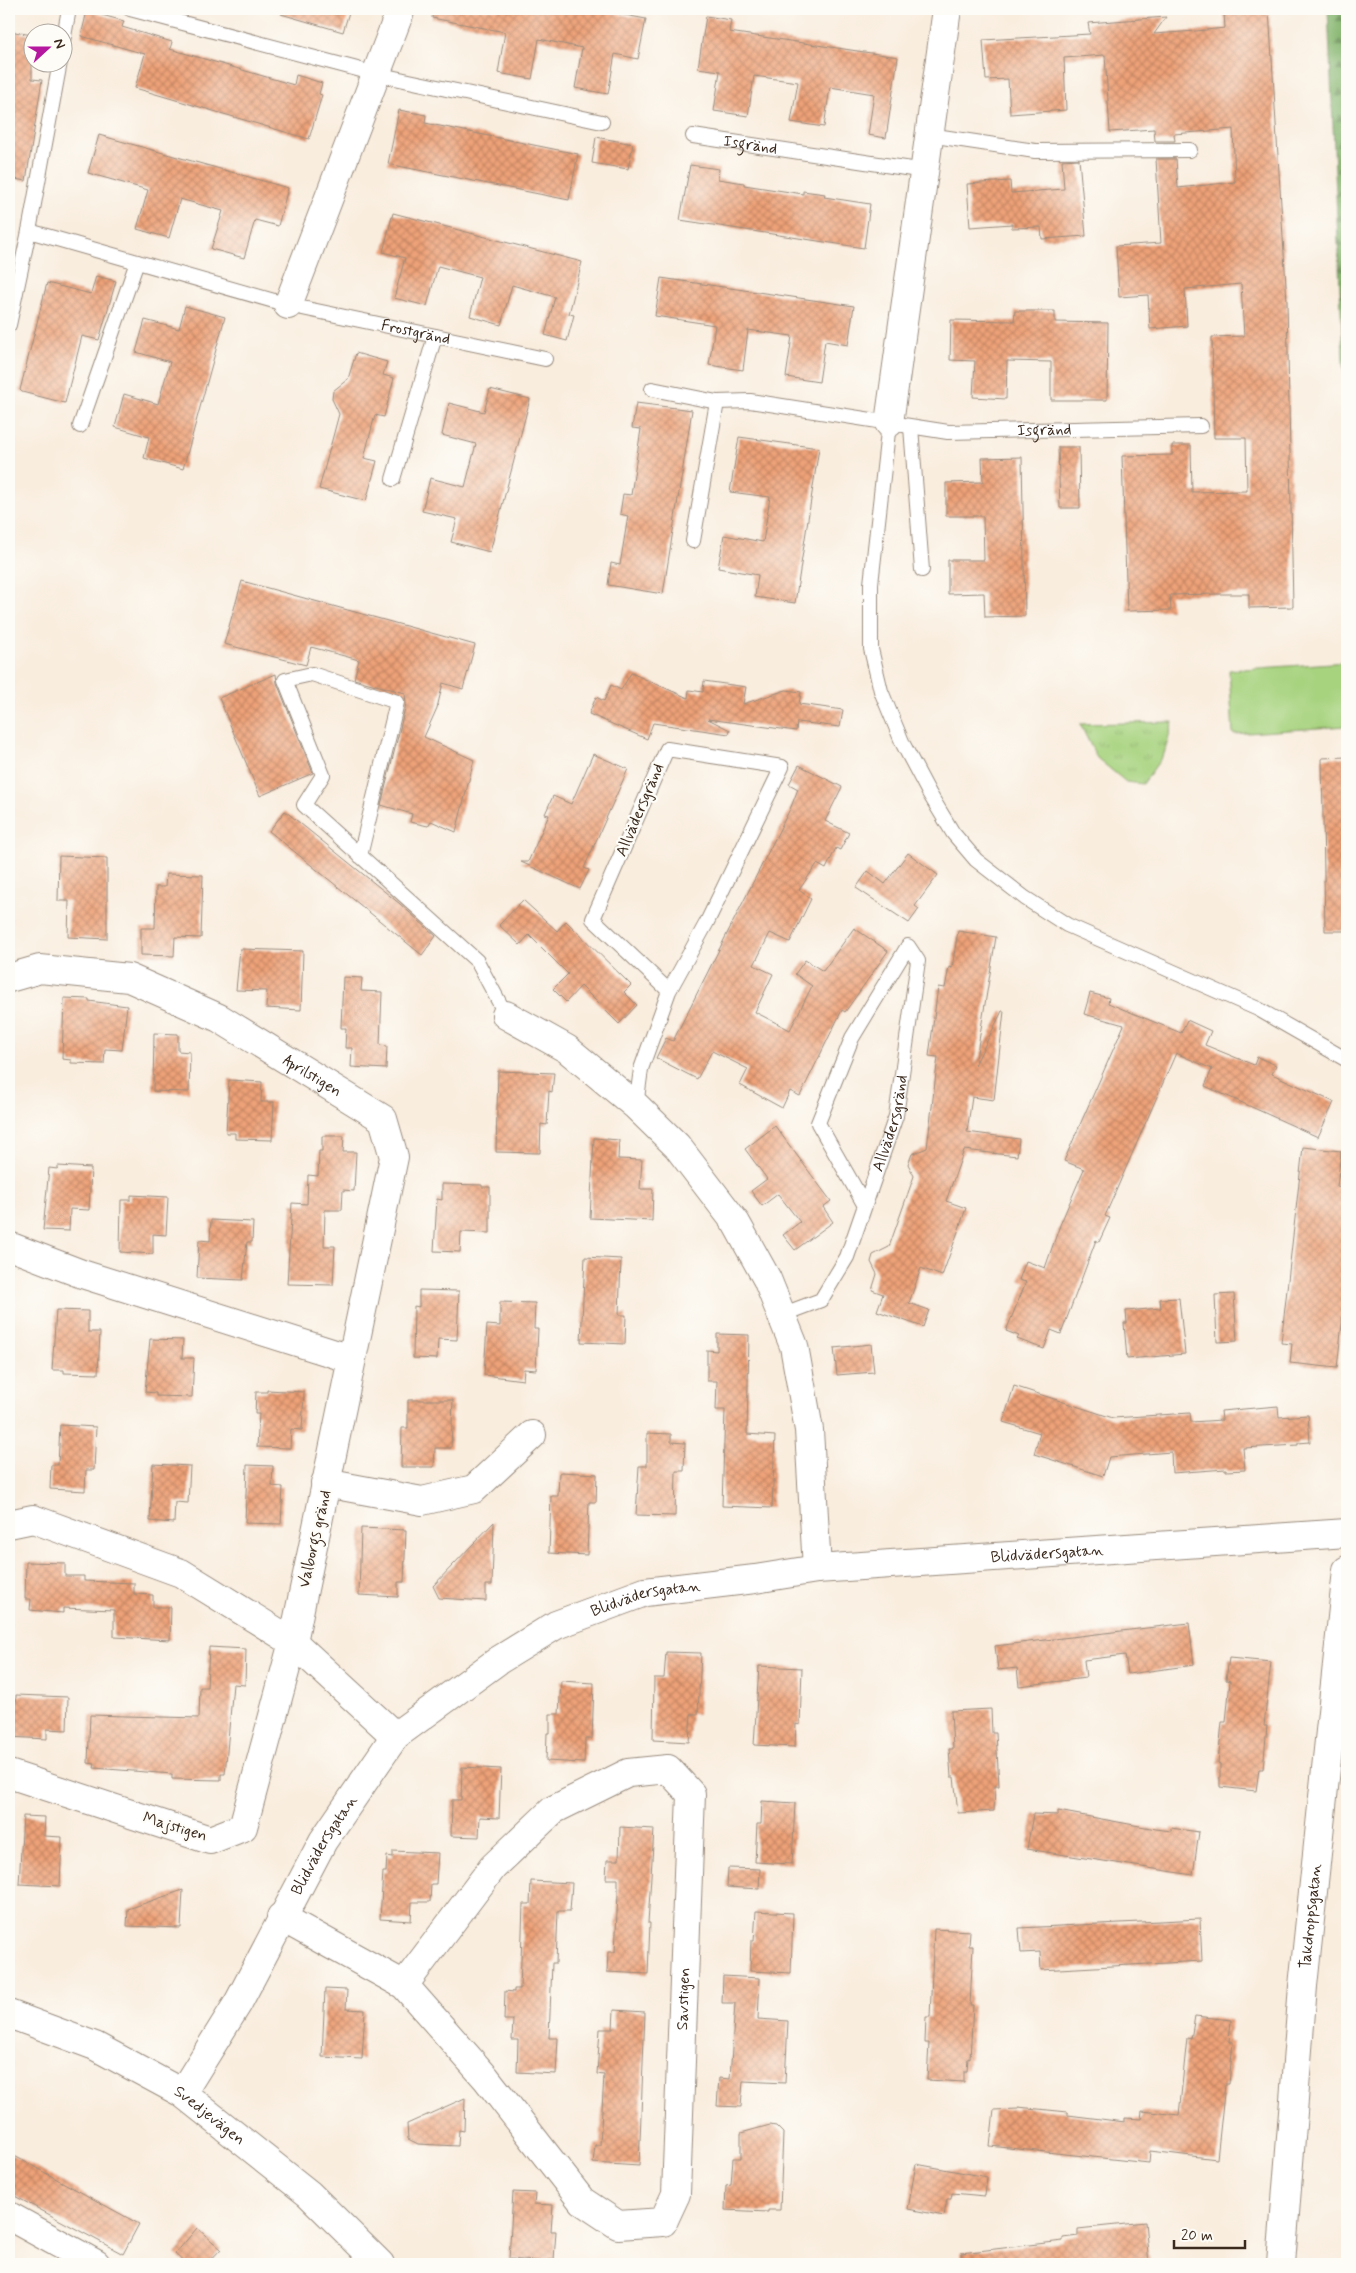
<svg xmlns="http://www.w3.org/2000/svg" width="1356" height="2273" font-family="Mynerve,sans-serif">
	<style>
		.green { fill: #a7d37f; stroke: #717e4e }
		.forest { fill: url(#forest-firs); stroke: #607046 }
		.park { fill: url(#park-tufts); stroke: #717e4e }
		.building { fill: url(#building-cross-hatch) }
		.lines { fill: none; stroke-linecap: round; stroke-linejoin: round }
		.service-casing { stroke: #9a8c7e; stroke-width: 16 }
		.minor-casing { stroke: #9a8c7e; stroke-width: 30 }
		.tertiary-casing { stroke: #9a8c7e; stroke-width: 30 }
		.service { stroke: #fff; stroke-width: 14 }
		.minor { stroke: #fff; stroke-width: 28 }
		.tertiary { stroke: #fff; stroke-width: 28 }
		.labels { text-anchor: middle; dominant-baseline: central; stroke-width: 4.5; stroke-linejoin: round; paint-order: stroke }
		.street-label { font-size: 16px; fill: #3b2a1e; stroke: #fdfcf7 }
	</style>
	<defs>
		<pattern id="forest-firs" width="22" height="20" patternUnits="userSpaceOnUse" patternTransform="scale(1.25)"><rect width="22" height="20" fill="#85b56e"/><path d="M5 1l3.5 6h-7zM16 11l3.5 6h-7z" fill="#6e935a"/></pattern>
		<pattern id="park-tufts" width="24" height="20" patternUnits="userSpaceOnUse" patternTransform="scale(1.25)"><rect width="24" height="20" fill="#a7d37f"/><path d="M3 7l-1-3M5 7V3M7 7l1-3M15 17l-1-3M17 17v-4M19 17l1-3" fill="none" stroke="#91b56d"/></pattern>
		<pattern id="building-cross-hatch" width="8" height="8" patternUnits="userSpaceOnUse" patternTransform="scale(1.25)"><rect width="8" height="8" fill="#eea278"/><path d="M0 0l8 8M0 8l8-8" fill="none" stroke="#c28462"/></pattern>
	</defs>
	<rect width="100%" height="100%" fill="#fdfcf7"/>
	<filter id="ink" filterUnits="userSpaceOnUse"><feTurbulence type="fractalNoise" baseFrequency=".02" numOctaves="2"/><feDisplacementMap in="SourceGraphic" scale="10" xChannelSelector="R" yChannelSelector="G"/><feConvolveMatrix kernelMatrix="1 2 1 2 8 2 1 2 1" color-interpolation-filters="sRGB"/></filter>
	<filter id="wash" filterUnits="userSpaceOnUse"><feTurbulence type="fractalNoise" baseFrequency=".0096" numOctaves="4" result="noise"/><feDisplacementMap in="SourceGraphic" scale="20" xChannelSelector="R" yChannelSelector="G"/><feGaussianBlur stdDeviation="1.12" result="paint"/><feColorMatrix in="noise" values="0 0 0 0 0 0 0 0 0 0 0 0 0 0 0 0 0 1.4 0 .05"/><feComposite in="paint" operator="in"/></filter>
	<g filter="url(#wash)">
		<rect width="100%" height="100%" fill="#f9edde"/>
		<path class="green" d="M1347,662V726L1233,734L1229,670Z"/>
		<path class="forest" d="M1328,9H1347V451Z"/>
		<path class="park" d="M1173,722L1164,754L1143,784L1126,782L1097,758L1080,724Z"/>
		<g id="blocks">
			<path class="building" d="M281,9H350L343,32L281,14Z
				M433,9H593L646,19L638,59L615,54L608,94L575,88L582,48L539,39L532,79L498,73L505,32L432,18Z
				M1269,10L1287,302L1293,607L1249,608V594H1217L1170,595L1171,610L1127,611L1122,456L1172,455V445H1191L1192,492L1247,491L1246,438H1214L1212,337L1244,336L1241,284L1185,289L1187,326L1150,329L1148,295L1119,297L1116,246L1161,243L1156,159H1176L1178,188L1235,182L1233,129L1174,134L1175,141H1155L1154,129L1110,132L1105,55L1064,58L1066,110L1010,114L1008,79L986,80L983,40L1090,34L1088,23L1166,17L1154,34L1196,31L1225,28L1224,13Z
				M87,11L124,21L122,27L172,42L170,49L294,85L296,75L322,83L319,94L322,95L309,139L135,88L145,54L81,36Z
				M706,16L731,20L729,32L898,57L886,138L868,135L874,94L830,87L824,127L791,122L798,82L754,76L748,116L714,111L720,71L698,68Z
				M9,31L32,35V79L42,80L26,181L9,178Z
				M399,110L426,115L425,123L578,154L569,200L388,164Z
				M99,135L288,188L278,226L255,220L244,258L211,249L223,211L180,199L169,238L137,229L148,190L88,173Z
				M596,137L633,144L628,169L592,163Z
				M1079,159L1086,236L1042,239L1041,227L1012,228V224L970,227L967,184L1010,181L1011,193L1064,189L1062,160Z
				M690,165L719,169L718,179L744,183V185L803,194V191L825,194L824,197L870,204L864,248L680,220Z
				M393,213L582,262L569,314L574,315L567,341L545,335L555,297L512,285L501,325L470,316L480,277L438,266L427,306L394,298L405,258L383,252Z
				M96,276L116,281L99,340L82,336L65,403L22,392L20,390L47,283L91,294Z
				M661,278L854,306L848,345L825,341L819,382L786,377L792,336L748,330L743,370L709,365L715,325L655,316Z
				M185,306L225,317L183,469L144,458L149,437L115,427L124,394L158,404L170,362L136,352L145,320L179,329Z
				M1015,311H1055V322L1108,323L1107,400H1051V362L1007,361L1006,399L973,397L975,361L950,360L951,320L1014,321Z
				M356,353L387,362L383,375L394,378L384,417L375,415L364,458L377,461L366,501L319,489L339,414L332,399L333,391L348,379Z
				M490,389L530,399L490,552L451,542L457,519L422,511L430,478L465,487L476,444L442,435L449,403L484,412Z
				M636,403L692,410L663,594L608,585L611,563L620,565L628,516L620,514L623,494L631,495L641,429L632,428Z
				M739,437L819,448L795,603L755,597L758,575L718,568L724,535L763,542L770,497L730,492Z
				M1058,447H1079L1080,508H1060Z
				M1022,457L1025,616L985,617L984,593L948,594V560H984L983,516H946V483L983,482L982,458Z
				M242,581L475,645L463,689L443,683L437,708L424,737L474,760L456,832L431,821L428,826L410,822L412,814L381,805L406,704L405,693L354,679L359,660L311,647L306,665L224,644Z
				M631,673L688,698L689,690L703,692L704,681L746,687L743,704L786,690L801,692L799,704L843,710L840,727L797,722L796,731L708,719L730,730L729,734L653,723L647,739L589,714L596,697L604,701L611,685L621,690Z
				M276,674L277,683L313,773L260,796L219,698Z
				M593,754L628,769L584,868L589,870L580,889L521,862H528L549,815L545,814L553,796L571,804Z
				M1347,757V931H1325L1322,758Z
				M799,765L842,787L825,821L849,833L840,850L836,848L826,869L817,864L799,890L811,899L790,942L770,933L754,965L773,974L755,1012L790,1030L812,986L795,974L805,960L823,971L854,928L888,951L845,1012L842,1010L800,1096L790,1091L782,1108L740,1085L748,1069L712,1051L697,1079L656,1058L666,1038L673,1041L791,807L798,789L789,784Z
				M285,811L400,904L436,936L422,955L269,831Z
				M908,853L938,875L915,906L919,909L909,923L856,888L868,871L885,884Z
				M59,856L107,858V939L68,937L69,901H58Z
				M166,874L203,875L201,938L175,937L174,956L141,955V928H155L156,887H165Z
				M523,900L557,931L566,921L631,985L624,992L637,1005L619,1024L581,986L566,1002L553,989L568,974L529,935L520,945L499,925Z
				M958,931L996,937L975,1065L1002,1011H1004L994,1100L972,1097L967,1132L1019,1139L1017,1156L964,1150L946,1201L966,1208L960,1226L942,1276L921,1268L909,1303L929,1310L923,1327L877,1311L883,1294L872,1290L877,1274L871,1262L873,1255L889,1247L914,1176L908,1164L912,1154L927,1148L938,1057L929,1056L938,987L945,988L949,967L952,968Z
				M240,949L303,951L301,1010L266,1008L267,991L236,990Z
				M343,977L362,978L361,991L382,992L380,1045L387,1046L386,1069L351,1067L352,1048H345L346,1028H341Z
				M1090,993L1109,998L1108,1003L1181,1033L1187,1020L1211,1031L1205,1045L1254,1065L1257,1057L1276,1065L1272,1074L1334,1102L1318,1137L1205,1086L1212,1069L1176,1053L1105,1216L1110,1218L1099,1242L1096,1240L1061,1334L1051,1330L1044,1349L1017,1339L1019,1336L1006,1331L1026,1282L1019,1280L1026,1261L1045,1268L1060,1225L1084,1169L1064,1161L1124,1025L1084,1014Z
				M64,998L89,999V1001L127,1006L122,1050L105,1049L104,1064L71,1063V1060L62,1059Z
				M154,1033L178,1034V1051L190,1052L189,1092L153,1091Z
				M498,1071L554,1073L552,1092L549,1091L547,1125L541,1124L540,1153L496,1152Z
				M229,1080L262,1082L261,1102H274L272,1140L235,1139V1133H226Z
				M775,1126L831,1201L823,1207L833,1222L795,1250L783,1235L800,1222L778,1194L762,1206L751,1191L767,1179L745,1149Z
				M322,1136H344L343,1152H356L354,1191L343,1190L342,1210H325L324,1246H335L333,1285L287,1284L292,1203L307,1204L308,1175L318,1176L319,1151H322Z
				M594,1138L619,1140L618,1159L642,1160L640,1189H653L652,1221L590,1218Z
				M1303,1147L1341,1151L1337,1187L1347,1188V1279L1337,1368L1290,1363L1292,1344L1281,1343Z
				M58,1166L91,1168L89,1210L70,1209L69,1231L43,1230L49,1168L58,1169Z
				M442,1184L482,1185V1187H490V1233L461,1232L460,1252L434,1251L437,1199L442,1200Z
				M131,1195L168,1197L166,1235L153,1234V1254L120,1252L121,1200H131Z
				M211,1220L253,1222L252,1242H247L243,1280L197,1278L199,1240L210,1241Z
				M585,1257L621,1259L619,1315H626L625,1344L581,1342Z
				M419,1290L459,1291L457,1340L438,1339L437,1359L413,1358L414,1306L419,1307Z
				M1234,1294L1237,1341L1217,1342L1215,1295Z
				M1179,1298L1185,1354L1127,1359L1124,1323H1127L1126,1311L1161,1308L1160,1299Z
				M500,1302L535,1303L534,1329H538L536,1370L524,1369L523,1380L484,1375L487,1325L500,1326Z
				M56,1310L88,1311V1332H100L98,1374L64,1373V1370H52Z
				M717,1334L749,1335L747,1434L775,1436L772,1508L722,1506L725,1410H716L717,1381H707V1350L717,1351Z
				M150,1339L183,1340L182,1358H194L192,1397L156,1396V1393L145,1392Z
				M871,1344L874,1372L837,1375L834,1348Z
				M1014,1386L1113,1418L1190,1413L1191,1422L1222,1420L1221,1411L1278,1406L1279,1417L1308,1415L1310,1442L1298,1443V1445L1243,1448L1245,1470L1226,1471V1469L1172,1473L1171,1452L1109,1457L1103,1476L1034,1454L1040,1433L1003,1422Z
				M267,1390L304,1392L302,1430L291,1429L290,1448L257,1447L259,1414H255L256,1392H267Z
				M408,1400H453L451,1448H435L434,1467H401L402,1428H408Z
				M60,1425L96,1427L94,1470H86L85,1491L50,1489L51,1465H58Z
				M647,1433L671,1434V1442L685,1443L684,1471H676L675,1516L636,1515L639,1466H647Z
				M153,1464L190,1466L188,1503L175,1502L174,1523L150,1521Z
				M247,1465L273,1466L272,1486L283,1487L281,1524L245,1523Z
				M561,1472L597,1474L596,1502H589L587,1555L549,1553L551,1496H558L559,1473Z
				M494,1522L492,1585H486V1601L439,1598L433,1586Z
				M361,1528L406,1530L404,1582H398V1597L359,1595Z
				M26,1562L65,1563V1576H84V1581L134,1583V1594L153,1595V1607H171L170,1640L114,1637V1610L63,1608V1613L30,1610L31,1599H25Z
				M1189,1623L1194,1665L1128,1674L1125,1655L1084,1660L1086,1678L1019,1686L1017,1668L998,1670L995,1646Z
				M209,1647L246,1649L245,1685L233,1684L225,1774H221V1780L172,1779V1774L94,1768L95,1764L88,1763L90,1715L199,1718L200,1687H207Z
				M666,1652L701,1653L698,1714H691L689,1742L653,1740L654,1678H664Z
				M1229,1658L1271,1662L1264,1726H1267L1263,1769H1259L1256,1791L1220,1787V1764L1218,1763L1222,1722H1226L1230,1681L1226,1680Z
				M759,1666L802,1668L800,1725L796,1724L795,1747L754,1745Z
				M561,1681L594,1683L592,1739H585L584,1763L546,1761L547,1733H550V1714H559Z
				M16,1695L68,1697L67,1730L47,1729V1739L9,1737L10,1701H16Z
				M991,1709L992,1733H996L999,1786H995L994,1811L958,1813L954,1777H951L949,1749H953L951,1711Z
				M462,1767L501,1769L499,1818L480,1817L479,1837L451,1836L452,1800H461Z
				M762,1801L795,1803L792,1864L755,1862L757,1824H761Z
				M1058,1811L1156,1829L1171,1831V1828L1199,1832L1193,1875L1027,1849L1033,1814L1058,1815Z
				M23,1816L45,1817L44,1836L62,1837L60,1886L19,1884Z
				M620,1827L654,1829L648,1923H650L648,1974L607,1972L608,1952H615L618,1894V1879H606L607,1860H619Z
				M393,1851L438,1853L436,1884H431L430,1902H412L411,1921L380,1919L383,1872H386L387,1856L393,1857Z
				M728,1868L760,1869L759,1889L727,1887Z
				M531,1881L572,1883L570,1911H558L556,1963H552L549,2038H558L556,2074L517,2072L518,2040H512L513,2020H504L505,1991L514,1992V1989H520L523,1904H530Z
				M183,1890L181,1928L127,1926L128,1909Z
				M756,1911L793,1913L791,1973L750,1971L751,1941H754Z
				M1200,1919L1202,1961L1041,1970L1040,1952L1021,1953L1019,1928Z
				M934,1929L970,1931L969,1946H973L970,2005H973L970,2059L968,2058L967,2071H964V2082L927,2080L929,2043H925L926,2017H930Z
				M723,1976L760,1978L758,2019L788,2021L785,2083L743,2081L741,2107L717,2106L719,2078L730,2079L735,2003H722Z
				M325,1989L347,1990L346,2009L365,2010L362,2059L322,2057Z
				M614,2010L645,2012L639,2166L593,2163L595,2145H600L604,2075L597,2074L600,2029H613Z
				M1195,2016L1231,2020L1229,2042H1233L1229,2084H1225L1217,2159L1150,2151L1149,2163L990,2146L994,2110L1018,2109V2107L1068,2112V2115L1125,2122V2118L1141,2119L1142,2111L1179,2115L1187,2038L1191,2039Z
				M465,2098L464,2131L459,2130L458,2146L418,2144L408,2139L407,2124Z
				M770,2125L776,2126L783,2133L780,2210H768V2212L725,2210L726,2186L731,2185L733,2158H741V2133Z
				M9,2153L139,2224L123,2254L9,2193Z
				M916,2164L987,2177L985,2196L952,2193L951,2199H947L944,2216L908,2209Z
				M513,2192L535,2193L534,2204L553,2205L551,2231H556L554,2260H549V2262L509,2259Z
				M1145,2222L1149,2264H962L961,2253L1063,2241V2238L1078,2236V2229Z
				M197,2228L221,2249L207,2264H186L175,2254Z"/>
		</g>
	</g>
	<g filter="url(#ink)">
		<use href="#blocks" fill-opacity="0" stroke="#9a8c7e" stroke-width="1"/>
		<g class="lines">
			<g class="service-casing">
				<g id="service">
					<path d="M130,9L376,74L602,122"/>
					<path d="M62,47L69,9"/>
					<path d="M929,135L1035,151L1190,150"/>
					<path id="s1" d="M693,136L925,171"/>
					<path id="s2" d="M29,231L288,305L545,359"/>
					<path d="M9,325L29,231L60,62"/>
					<path id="s3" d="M652,389L717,402L750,401L948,432L1201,426"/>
					<path d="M889,423L871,584V649L881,691L903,744L929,793L953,833L976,860L1025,898L1067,925L1258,1009L1347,1060"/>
					<path d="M80,426L137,262"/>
					<path d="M911,427L922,570"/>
					<path d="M393,479L435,336"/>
					<path d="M693,541L717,402"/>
					<path d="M360,856L397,702L312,674L285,680L323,775L304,805L477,961L506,1015"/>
					<path d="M636,1106L641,1069L669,991L707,922L782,767L667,749L593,919L669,991"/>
					<path id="s4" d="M781,1315L821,1300L847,1257L896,1116L918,961L908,946L852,1038L818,1123L864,1204"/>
				</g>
			</g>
			<g class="minor-casing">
				<g id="minor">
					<path d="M288,305L401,9"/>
					<path d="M889,423L947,9"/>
					<path id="s5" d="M9,978L40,969L129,978L219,1018L383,1119L394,1157L293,1642L243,1827L210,1840L9,1774"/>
					<path d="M506,1015L567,1049L636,1106L677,1146L736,1223L767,1279L794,1346L809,1430L817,1569"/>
					<path d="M9,1246L82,1274L351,1359"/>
					<path d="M325,1483L422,1501L474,1489L532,1435"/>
					<path d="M9,1524L33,1519L181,1573L293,1642L395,1736"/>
					<path id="s6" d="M281,1917L404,1985L486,2078L582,2201L618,2225L663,2222L676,2194L691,1794L668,1769L628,1773L553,1810L493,1867L404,1985"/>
					<path id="s7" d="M182,2093L238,2003L323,1841L395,1736L499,1660L556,1625L645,1592L755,1579L817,1569L1347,1533"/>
					<path d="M9,2216L96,2264"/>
					<path id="s8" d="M1281,2264L1303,1986L1347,1570"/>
				</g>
			</g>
			<g class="tertiary-casing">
				<g id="tertiary">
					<path id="s9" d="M9,2014L95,2046L182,2093L309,2194L380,2264"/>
				</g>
			</g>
			<use href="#service" class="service"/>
			<use href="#minor" class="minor"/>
			<use href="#tertiary" class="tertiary"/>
		</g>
	</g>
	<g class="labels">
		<g class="street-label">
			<text stroke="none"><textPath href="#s1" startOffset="58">Isgränd</textPath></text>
			<text stroke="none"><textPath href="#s2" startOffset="400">Frostgränd</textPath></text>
			<text stroke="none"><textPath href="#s3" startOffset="396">Isgränd</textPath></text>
			<text transform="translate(640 810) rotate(-67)">Allvädersgränd</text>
			<text stroke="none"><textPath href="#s5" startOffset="330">Aprilstigen</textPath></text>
			<text stroke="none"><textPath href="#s4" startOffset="234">Allvädersgränd</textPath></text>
			<text transform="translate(315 1539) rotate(-77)">Valborgs gränd</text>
			<text stroke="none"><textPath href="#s7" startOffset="1111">Blidvädersgatan</textPath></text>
			<text stroke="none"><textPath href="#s7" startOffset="706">Blidvädersgatan</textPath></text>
			<text transform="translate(175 1827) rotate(17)">Majstigen</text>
			<text stroke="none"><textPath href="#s7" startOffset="286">Blidvädersgatan</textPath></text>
			<text stroke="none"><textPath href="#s8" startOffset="349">Takdroppsgatan</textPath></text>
			<text stroke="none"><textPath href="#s6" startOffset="735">Savstigen</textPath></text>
			<text stroke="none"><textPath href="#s9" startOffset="226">Svedjevägen</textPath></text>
		</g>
	</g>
	<rect width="1356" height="2273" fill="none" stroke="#fdfcf7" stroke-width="30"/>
	<g transform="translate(48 48) rotate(69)"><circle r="24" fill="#fdfcf7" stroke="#afa8a0"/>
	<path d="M0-4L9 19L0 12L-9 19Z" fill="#b5179e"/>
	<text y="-8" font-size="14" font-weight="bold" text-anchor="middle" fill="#3b2a1e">N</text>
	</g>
	<path d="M1174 2240v8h71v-8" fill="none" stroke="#3b2a1e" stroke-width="2.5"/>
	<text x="1181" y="2240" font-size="15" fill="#3b2a1e" stroke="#fdfcf7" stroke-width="4" paint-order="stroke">20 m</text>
</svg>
